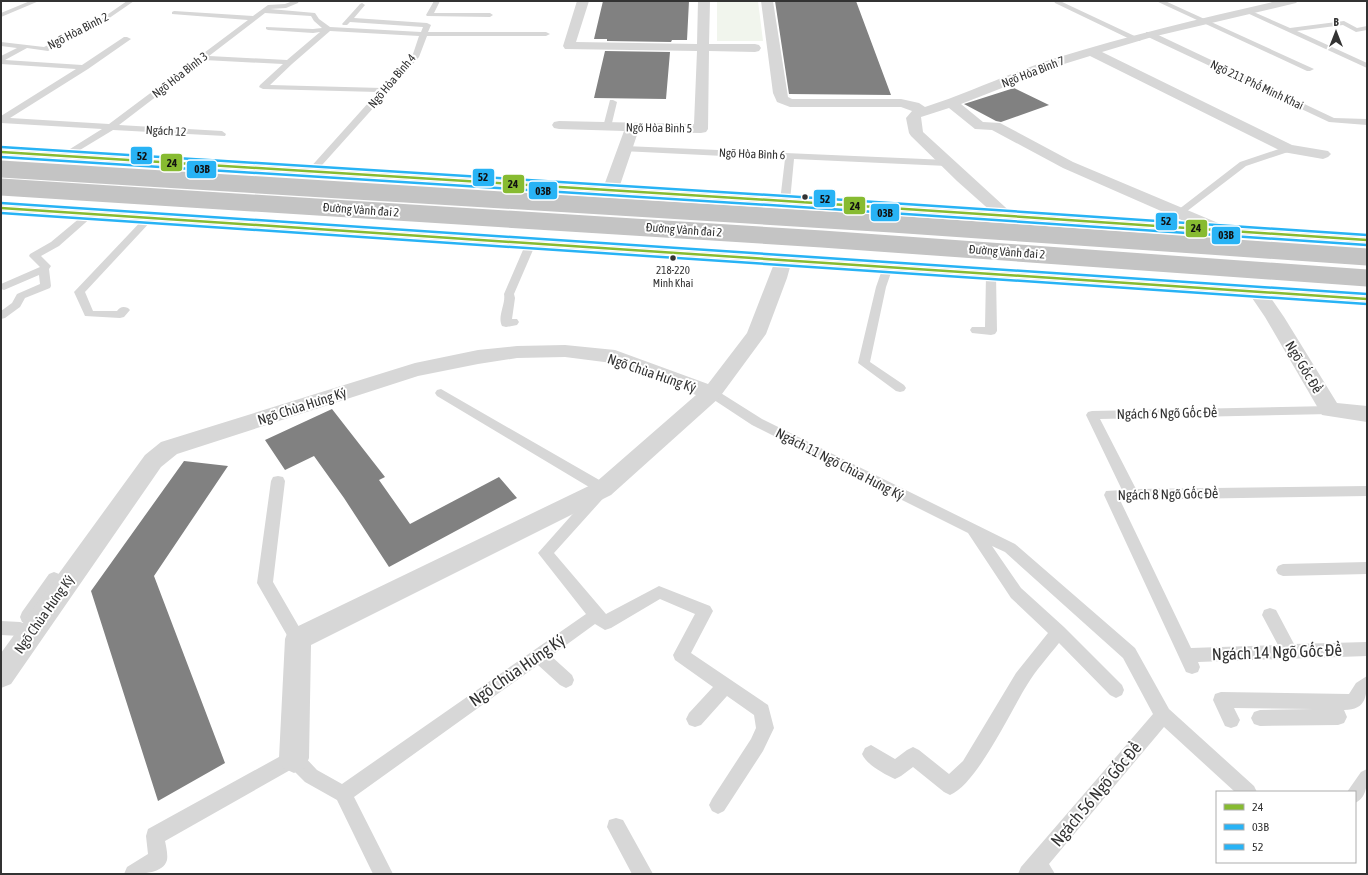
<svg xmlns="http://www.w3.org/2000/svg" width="1368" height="875" font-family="'Asap Condensed',sans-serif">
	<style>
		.green { fill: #f1f5ed }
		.building { fill: #818181 }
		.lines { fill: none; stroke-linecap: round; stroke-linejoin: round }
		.lane { fill: #d7d7d7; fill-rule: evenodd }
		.street { fill: #d7d7d7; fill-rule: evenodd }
		.primary { fill: #cacaca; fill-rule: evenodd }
		.highway-bridge { stroke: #c4c4c4; stroke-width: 17 }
		.bus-1-casing { stroke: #fff; stroke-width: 5 }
		.bus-2-casing { stroke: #fff; stroke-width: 5 }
		.bus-3-casing { stroke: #fff; stroke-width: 5 }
		.bus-1 { stroke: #87bb31; stroke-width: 2.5 }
		.bus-2 { stroke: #28b3f5; stroke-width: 2.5 }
		.bus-3 { stroke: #28b3f5; stroke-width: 2.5 }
		.bus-dot { fill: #333; stroke: #fff; stroke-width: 1.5 }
		.labels { text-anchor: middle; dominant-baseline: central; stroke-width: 4; stroke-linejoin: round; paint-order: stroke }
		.far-bus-label { font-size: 11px; fill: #333; stroke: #fff }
		.far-street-label { font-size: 12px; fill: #333; stroke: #fff }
		.street-label { font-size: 14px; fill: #333; stroke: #fff }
		.near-street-label { font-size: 17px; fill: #333; stroke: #fff }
		.line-badge { stroke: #fff; stroke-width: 1.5 }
		.pale-badge-label { font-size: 11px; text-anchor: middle; font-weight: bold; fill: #111 }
	</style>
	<rect width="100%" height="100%" fill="#fff"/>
	<path class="green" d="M717,1H758L763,41H717Z"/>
	<path class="building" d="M603,1H689L687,40H672L671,42L607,41V39H594Z
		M775,1H856L891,95L789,94Z
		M605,51L670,52L666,99L594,98Z
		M1014,88L1049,105L1001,122L996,121L964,104Z
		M332,409L385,477L379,480L410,524L499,477L517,498L389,567L344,498L314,456L285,470L265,440Z
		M184,461L228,466L154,576L225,763L158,801L91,591Z"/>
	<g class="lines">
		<path class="lane" d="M30,1H39L1,17V13Z
			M127,1H134L105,21L48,51L27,48L5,60L82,65L124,37H127L131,39L88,69L10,118L109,124L248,20L172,14V12L174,11L253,16L268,5L285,4L293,1H299L298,3L286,8L270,9L315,13L319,19L330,27L421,32L423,27L350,22L347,25H343L342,24L360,4L362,3L365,5L354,18L427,23L431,25L428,32H546L550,34L546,36H427L419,57L314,174L311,175L306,172L308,170L378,92L263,89L259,87L260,85L283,64L204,60L119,125L222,131L226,134L225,136L113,130L65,159L62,158L61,156L62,154L102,129L1,123V116L76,69L1,64V56L17,48L1,46V42L44,47L101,19ZM265,13L311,16L314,21L322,28L313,29L266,27V29L268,30L313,33L320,32L287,60L209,56ZM330,31L419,36L413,54L382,88L270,85L292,64Z
			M434,1H440L434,13H490L493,15L490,17L427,16L426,15Z
			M1054,1H1060L1141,39L1140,41H1134L1055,3Z
			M1156,1H1165L1314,69L1310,71H1307Z
			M1245,10H1249L1290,28L1344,21L1357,28L1367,26V30L1356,32L1343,25L1297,31L1367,63V68L1245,12Z
			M1146,32H1152L1334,118L1367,119V125L1329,122L1146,36Z
			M610,100H613L617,102L611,127L607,130L603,127Z
			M625,146L947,160L952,163L947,166L794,159L790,201L785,204L780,201L785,159L622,151L621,149L622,147Z
			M1288,146L1291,147L1292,149L1291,151L1246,166L1182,215H1176L1174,213L1240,162Z
			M90,211L93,212L95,214L93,216L59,246L41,256L51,266L49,269L51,286L50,288L25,298L20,307L5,318L1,319V311L12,303L17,294L40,284L39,275L4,290L1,289V284L40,267L29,256L30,254L51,242L87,212Z
			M150,214L155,217L153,219L85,292L93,311H117C120,307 123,306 128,308L130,310L124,317L120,318L85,316L74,292L147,215Z
			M531,240L536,243L514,294L515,298L512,319H517L519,322L517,325L506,327L502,326C497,316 506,304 504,294L526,243Z
			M888,264L893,267L886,287L870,362L904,385L906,388L904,391L900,392L896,391L858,363L876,287L883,267Z
			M991,272L996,275L997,331L995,334L991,335L972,333L970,330L972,327H985L986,275Z
			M441,389L608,485L610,489L608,493L554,553L606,614L659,586L710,606L713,611L691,653L768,705L774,728L763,751L724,811L718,814L712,811L709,805L712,799L751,739L756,728L754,715L727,696L701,725L695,727L689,725L686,719L689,713L713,687L675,660L673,655L695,614L660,599L611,628L605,630L595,624L551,656L572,675L574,680L572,685L566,688L560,685L538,665L354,797L393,874H373L337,800L305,782L292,769L165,841C166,846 168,854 167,860C163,875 137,874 124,874L127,867L148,854L146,836L148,829L288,752L294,749L300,752L317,770L342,784L586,614L538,553L594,490L437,396L435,393L437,390Z
			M712,389L716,390L762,419L1015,544L1135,648L1169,709L1254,786L1257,792H1235L1164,727L1049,864L1055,874H1018L1021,867L1153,714L1123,658L1005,552L992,546L1021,588L1064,627L1122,685L1124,690L1122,695L1116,698L1110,695L1059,643C1048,657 1036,670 1027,685C1010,712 977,784 950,795L944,792L913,767L901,776L895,779C884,774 867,765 862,754L865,748L871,745L895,759L907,750L913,747L919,750L949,774L963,761L1016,673L1048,633L1011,598L968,533L752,425L708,396L706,393L708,390Z
			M1330,406L1334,407L1336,410L1334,413L1330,414L1100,419L1136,489L1367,486V496L1120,500L1191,648L1278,645L1262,615L1264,610L1270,608L1276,610L1294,644L1367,642V656L1198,662L1200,667L1198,672L1192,674L1186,672L1104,495L1106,491L1122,490L1086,415L1088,412L1092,411Z
			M278,476L283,477L285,481L273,582L306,639L304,644L298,646L292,644L257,583L271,481L273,477Z
			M1367,562V574L1283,576L1278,574L1276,570L1278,566L1283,564Z
			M54,572L59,574L62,578L59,582L34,622L28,624L22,622L20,617L22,612L49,574Z
			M1,621L20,622L26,624L28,629L26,634L20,636L1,635Z
			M1367,676C1367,695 1367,710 1344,710L1347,717L1344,723L1338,725L1260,726L1254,724L1251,718L1254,712L1260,710L1314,709L1234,708L1240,720L1237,726L1231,728L1225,726L1213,700L1215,694L1221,692L1349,694L1356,683Z
			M1367,769C1367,783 1368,797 1355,803V792H1347L1361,772Z
			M616,818L623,820L653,874H632L607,827L609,820Z"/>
		<path class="street" d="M577,1H589L576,42L697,44L698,1H710L709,44H755L759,45L761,48L759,51L755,52L709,51L708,129L706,132L701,133L638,132L618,191L616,194L610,196L604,194L602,191L624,131L559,129L554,128L552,125L554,122L559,121L694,124L697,51L565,49L563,46Z
			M761,1H773L788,97L792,99H901L919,103L925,107C969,93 1012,72 1056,58C1129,35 1203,18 1277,1H1298L1296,3L1292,4L1152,37L1102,52L1292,145L1328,151L1331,154L1328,157L1323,159L1283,152L1090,56L1064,64L961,104L983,122L1000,123L1073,162L1230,228L1232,232L1230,236L1224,237L1218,236L1063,168L992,130L975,129L949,108L921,117L923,132L1016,217L1014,221L1008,222L1002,221L957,181L911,136L909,133L906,118L912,111L901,107H790L777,102L773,93Z
			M783,255L789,256L792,260L787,278L766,334L719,398L611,495L311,645L309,758L305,768L294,773L283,768L279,758L285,639L288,631L595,483L696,395L612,363L565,357L517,358L478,364L418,376L177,454L161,467L11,684L1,688V653L145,455L161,442L415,363L478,350L517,346L565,345L615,350L708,384L747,333L777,256Z
			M1257,286L1264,288L1284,317L1337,403L1367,406V422L1322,415L1265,317L1248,292L1250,288Z"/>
		<path class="primary" d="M1,148L785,196L1367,235V245L785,206L1,156Z
			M1,203L1367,293V305L1,213Z"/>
		<path class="highway-bridge" d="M1,169L892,224L1367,257
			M1,187L822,239L1367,278"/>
		<g class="bus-1-casing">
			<path id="bus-1" d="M1,152L785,201L1367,240
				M1,208L1367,299"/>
		</g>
		<g class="bus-2-casing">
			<path id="bus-2" d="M1,157L785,206L1367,245
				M1,213L1367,304"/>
		</g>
		<g class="bus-3-casing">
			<path id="bus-3" d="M1,147L785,196L1367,235
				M1,203L1367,294"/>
		</g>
		<use href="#bus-1" class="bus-1"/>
		<use href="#bus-2" class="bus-2"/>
		<use href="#bus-3" class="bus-3"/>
	</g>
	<g class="bus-dot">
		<circle cx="805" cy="197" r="3.5"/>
		<circle cx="673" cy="258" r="3.5"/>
	</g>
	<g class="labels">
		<g class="far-bus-label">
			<text x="673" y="270">218-220<tspan x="673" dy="13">Minh Khai</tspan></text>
		</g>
		<g class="far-street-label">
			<text transform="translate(78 31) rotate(-27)">Ngõ Hòa Bình 2</text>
			<text transform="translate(1033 72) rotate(-21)">Ngõ Hòa Bình 7</text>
			<text transform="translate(180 75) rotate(-38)">Ngõ Hòa Bình 3</text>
			<text transform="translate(392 81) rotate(-50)">Ngõ Hòa Bình 4</text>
			<text transform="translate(1257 85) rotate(25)">Ngõ 211 Phố Minh Khai</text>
			<text transform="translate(659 128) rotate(1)">Ngõ Hòa Bình 5</text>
			<text transform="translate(166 131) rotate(3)">Ngách 12</text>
			<text transform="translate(752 154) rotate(2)">Ngõ Hòa Bình 6</text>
			<text transform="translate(361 210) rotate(4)">Đường Vành đai 2</text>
			<text transform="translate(684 230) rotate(4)">Đường Vành đai 2</text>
			<text transform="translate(1007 252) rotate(4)">Đường Vành đai 2</text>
		</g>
		<g class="street-label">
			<text transform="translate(1304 367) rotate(59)">Ngõ Gốc Đề</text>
			<text transform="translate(652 373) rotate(19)">Ngõ Chùa Hưng Ký</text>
			<text transform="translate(302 406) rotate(-18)">Ngõ Chùa Hưng Ký</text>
			<text transform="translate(1167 413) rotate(-1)">Ngách 6 Ngõ Gốc Đề</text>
			<text transform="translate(840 464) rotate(27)">Ngách 11 Ngõ Chùa Hưng Ký</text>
			<text transform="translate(1168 494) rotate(-1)">Ngách 8 Ngõ Gốc Đề</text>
			<text transform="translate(44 614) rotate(-55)">Ngõ Chùa Hưng Ký</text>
		</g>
		<g class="near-street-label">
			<text transform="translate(1277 652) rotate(-2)">Ngách 14 Ngõ Gốc Đề</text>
			<text transform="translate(517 670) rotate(-35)">Ngõ Chùa Hưng Ký</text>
			<text transform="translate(1096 794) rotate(-50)">Ngách 56 Ngõ Gốc Đề</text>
		</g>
	</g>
	<g class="line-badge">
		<rect x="130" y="146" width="23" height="19" rx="4" fill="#28b3f5"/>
		<rect x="160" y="153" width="23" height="19" rx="4" fill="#87bb31"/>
		<rect x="186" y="160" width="31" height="19" rx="4" fill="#28b3f5"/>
		<rect x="472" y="168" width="23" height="19" rx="4" fill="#28b3f5"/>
		<rect x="502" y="174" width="23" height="20" rx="4" fill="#87bb31"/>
		<rect x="528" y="181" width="30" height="19" rx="4" fill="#28b3f5"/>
		<rect x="813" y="189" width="23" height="19" rx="4" fill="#28b3f5"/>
		<rect x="843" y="196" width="23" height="19" rx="4" fill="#87bb31"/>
		<rect x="870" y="203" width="30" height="19" rx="4" fill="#28b3f5"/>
		<rect x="1155" y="212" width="23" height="19" rx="4" fill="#28b3f5"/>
		<rect x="1185" y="219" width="23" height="19" rx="4" fill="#87bb31"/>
		<rect x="1211" y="226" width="30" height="19" rx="4" fill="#28b3f5"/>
	</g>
	<g class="pale-badge-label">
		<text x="142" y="160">52</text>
		<text x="172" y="167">24</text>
		<text x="202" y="173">03B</text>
		<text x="483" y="181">52</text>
		<text x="513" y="188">24</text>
		<text x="543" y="195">03B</text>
		<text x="825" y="203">52</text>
		<text x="855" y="210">24</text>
		<text x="885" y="217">03B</text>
		<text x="1166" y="225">52</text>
		<text x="1196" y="232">24</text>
		<text x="1226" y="239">03B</text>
	</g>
	<rect width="1368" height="875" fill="none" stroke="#333333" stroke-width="4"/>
	<rect x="1216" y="791" width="140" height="72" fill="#ffffff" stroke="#adadad"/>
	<rect x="1224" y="804" width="20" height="6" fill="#87bb31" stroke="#adadad"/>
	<text x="1252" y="811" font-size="12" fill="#333333">24</text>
	<rect x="1224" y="824" width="20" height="6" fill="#28b3f5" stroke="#adadad"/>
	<text x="1252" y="831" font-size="12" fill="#333333">03B</text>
	<rect x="1224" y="844" width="20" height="6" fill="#28b3f5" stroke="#adadad"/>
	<text x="1252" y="851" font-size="12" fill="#333333">52</text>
	<g transform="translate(1336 32)" stroke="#ffffff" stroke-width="3" paint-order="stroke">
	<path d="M0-3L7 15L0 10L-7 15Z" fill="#333333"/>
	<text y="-6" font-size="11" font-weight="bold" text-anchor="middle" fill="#333333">B</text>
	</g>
</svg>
